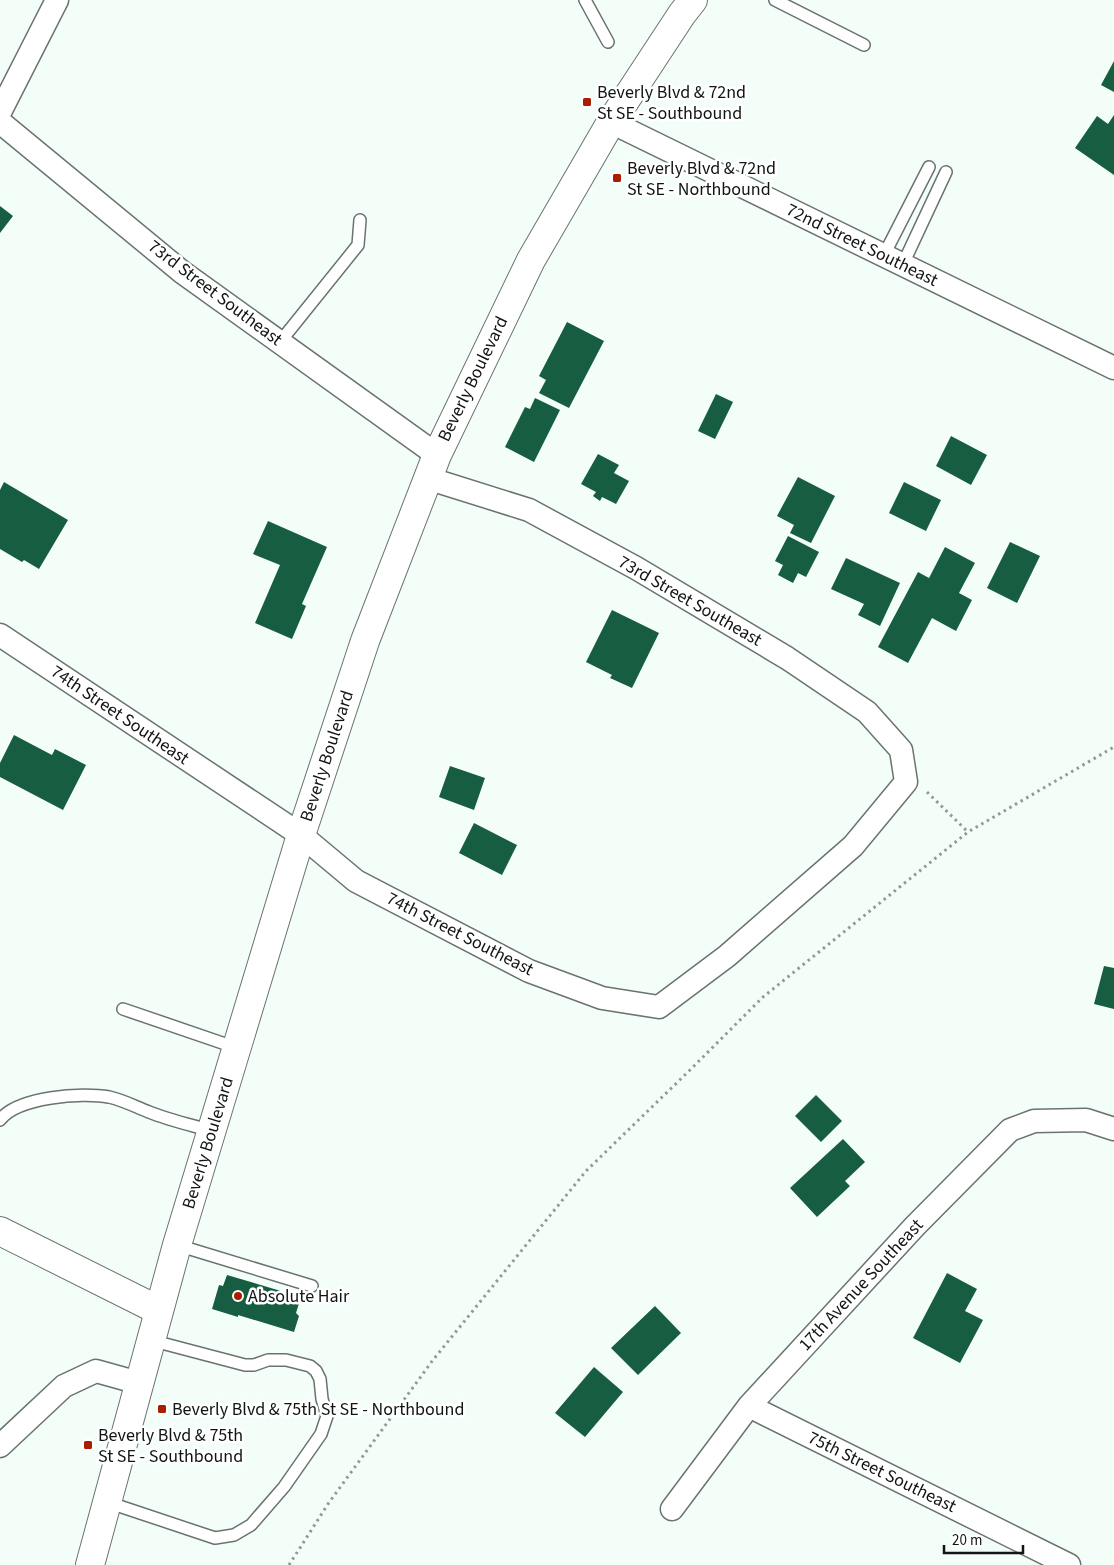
<svg xmlns="http://www.w3.org/2000/svg" width="1114" height="1565" font-family="'Source Sans 3',sans-serif">
	<style>
		.building { fill: #175d42 }
		.lines { fill: none; stroke-linecap: round; stroke-linejoin: round }
		.service-casing { stroke: #6a736f; stroke-width: 14 }
		.minor-casing { stroke: #6a736f; stroke-width: 25 }
		.tertiary-casing { stroke: #6a736f; stroke-width: 30 }
		.secondary-casing { stroke: #6a736f; stroke-width: 30 }
		.path { stroke: #939a96; stroke-width: 3; stroke-dasharray: 2.5 4; stroke-linecap: butt }
		.service { stroke: #fff; stroke-width: 11 }
		.minor { stroke: #fff; stroke-width: 22 }
		.tertiary { stroke: #fff; stroke-width: 28 }
		.secondary { stroke: #fff; stroke-width: 28 }
		.poi-dot { fill: #ab1d01; stroke: #fff; stroke-width: 2 }
		.labels { text-anchor: middle; dominant-baseline: central; stroke-width: 5; stroke-linejoin: round; paint-order: stroke }
		.poi-label { font-size: 18px; fill: #101412; stroke: #fff; text-anchor: start }
		.street-label { font-size: 18px; fill: #101412; stroke: #fff }
	</style>
	<rect width="100%" height="100%" fill="#f4fef9"/>
	<path class="building" d="M1114,61V92L1101,85Z
		M1114,115V175L1075,148L1097,116L1108,124Z
		M0,206L13,216L0,233Z
		M567,322L604,341L569,408L539,393L546,380L539,376Z
		M716,394L733,402L715,439L698,431Z
		M535,398L560,410L534,462L505,447L525,407L530,409Z
		M951,436L987,455L971,485L936,466Z
		M598,454L619,465L614,473L629,481L616,504L602,497L600,501L593,496L596,492L581,484Z
		M798,477L835,496L811,543L790,533L794,525L777,516Z
		M4,482L68,520L39,569L24,560L22,562L0,549V490Z
		M904,482L941,500L926,531L889,513Z
		M268,521L327,547L302,604L306,606L292,639L255,623L280,565L253,554Z
		M788,536L819,552L806,577L798,573L793,583L778,575L783,565L775,561Z
		M1010,542L1040,556L1017,603L987,588Z
		M945,547L975,563L959,593L972,600L956,631L932,618L908,663L878,647L918,572L929,578Z
		M846,558L900,583L880,626L858,615L864,604L831,589Z
		M612,610L659,633L632,688L610,678L612,675L586,662Z
		M14,735L52,755L55,749L86,765L63,810L0,777V763Z
		M450,766L485,778L474,810L439,797Z
		M474,823L517,845L502,875L459,853Z
		M1104,966L1114,968V1009L1094,1004Z
		M816,1095L842,1121L821,1142L795,1116Z
		M843,1139L865,1162L845,1181L850,1186L817,1217L790,1188Z
		M947,1273L977,1289L965,1311L983,1320L960,1363L913,1338Z
		M227,1275L301,1297L296,1313L299,1316L294,1332L238,1315V1317L212,1309L219,1285L223,1286Z
		M655,1306L681,1333L638,1375L611,1348Z
		M594,1367L623,1392L585,1437L555,1413Z"/>
	<g class="lines">
		<g class="service-casing">
			<path id="service" d="M585,0L608,42
				M775,0L864,45
				M884,255L929,167
				M903,264L946,172
				M280,342L358,245L360,220
				M123,1009L237,1048
				M0,1120C17,1097 82,1092 109,1097C123,1100 136,1107 149,1112C169,1120 191,1125 212,1131
				M177,1245L312,1286
				M107,1502L215,1538L234,1535L251,1525L284,1487L321,1434L327,1416L322,1399L320,1379L316,1371L310,1366L286,1360H268L254,1365H245L150,1340"/>
		</g>
		<g class="minor-casing">
			<path id="minor" d="M0,112L57,0
				M0,122L182,272L437,455
				M611,122L1114,368
				M0,635L301,835L356,881L529,971L602,998L659,1007L727,956L853,846L906,782L901,750L867,712L787,658L636,568L529,510L427,478
				M749,1406L1069,1565
				M0,1446L64,1386L96,1371L139,1383
				M672,1509L749,1406L915,1226L1010,1130L1034,1121L1086,1120L1114,1129"/>
		</g>
		<g class="tertiary-casing">
			<path id="tertiary" d="M0,1231L158,1310"/>
		</g>
		<g class="secondary-casing">
			<path id="secondary" d="M90,1565L177,1245L301,835L365,641L437,455L531,260L611,122L682,14L693,0"/>
		</g>
		<path class="path" d="M927,792L968,832
			M289,1565L328,1504L433,1360L586,1171L690,1070L763,997L968,832L1114,747"/>
		<use href="#service" class="service"/>
		<use href="#minor" class="minor"/>
		<use href="#tertiary" class="tertiary"/>
		<use href="#secondary" class="secondary"/>
	</g>
	<g class="poi-dot">
		<rect x="582" y="97" width="10" height="10" rx="2.5"/>
		<rect x="612" y="173" width="10" height="10" rx="2.5"/>
		<circle cx="238" cy="1296" r="5"/>
		<rect x="157" y="1404" width="10" height="10" rx="2.5"/>
		<rect x="83" y="1440" width="10" height="10" rx="2.5"/>
	</g>
	<g class="labels">
		<g class="poi-label">
			<text x="597" y="92">Beverly Blvd &amp; 72nd<tspan x="597" dy="21">St SE - Southbound</tspan></text>
			<text x="627" y="168">Beverly Blvd &amp; 72nd<tspan x="627" dy="21">St SE - Northbound</tspan></text>
			<text x="248" y="1296">Absolute Hair</text>
			<text x="172" y="1409">Beverly Blvd &amp; 75th St SE - Northbound</text>
			<text x="98" y="1435">Beverly Blvd &amp; 75th<tspan x="98" dy="21">St SE - Southbound</tspan></text>
		</g>
		<g class="street-label">
			<text transform="translate(862 245) rotate(26)">72nd Street Southeast</text>
			<text transform="translate(215 293) rotate(37)">73rd Street Southeast</text>
			<text transform="translate(473 379) rotate(-64)">Beverly Boulevard</text>
			<text transform="translate(690 601) rotate(30)">73rd Street Southeast</text>
			<text transform="translate(120 715) rotate(34)">74th Street Southeast</text>
			<text transform="translate(327 756) rotate(-72)">Beverly Boulevard</text>
			<text transform="translate(460 934) rotate(27)">74th Street Southeast</text>
			<text transform="translate(208 1143) rotate(-73)">Beverly Boulevard</text>
			<text transform="translate(861 1285) rotate(-47)">17th Avenue Southeast</text>
			<text transform="translate(882 1472) rotate(26)">75th Street Southeast</text>
		</g>
	</g>
	<path d="M944 1545v8h79v-8" fill="none" stroke="#101412" stroke-width="2.5"/>
	<text x="952" y="1545" font-size="15" fill="#101412" stroke="#ffffff" stroke-width="4" paint-order="stroke">20 m</text>
</svg>
